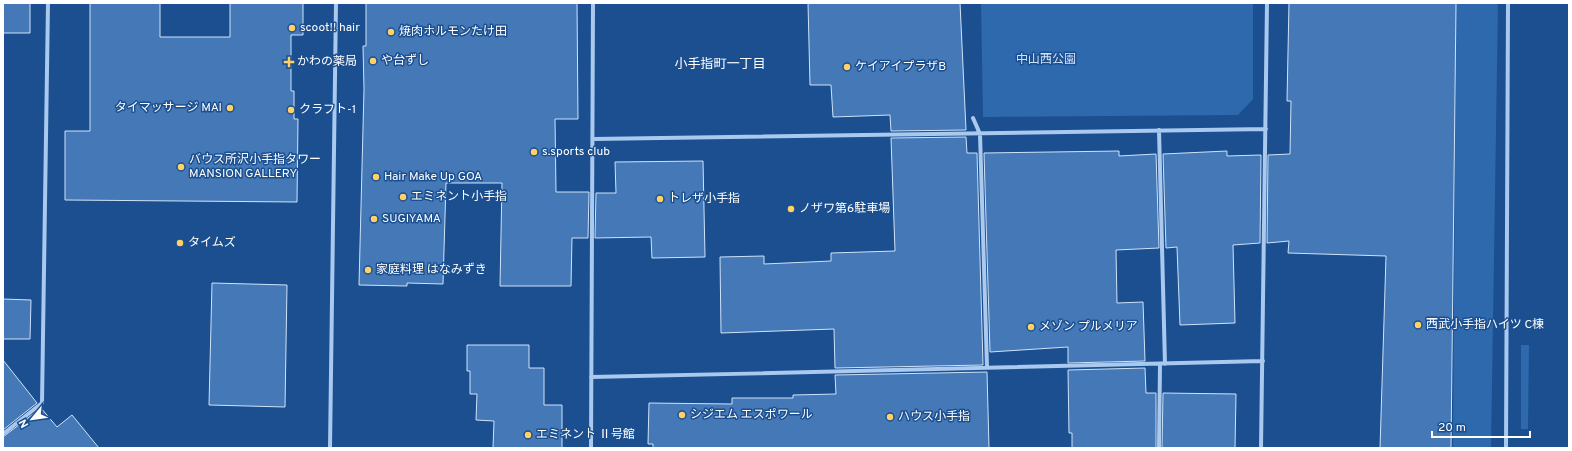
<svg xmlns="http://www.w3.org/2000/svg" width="1572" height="451" font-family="Overpass,'Noto Sans JP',sans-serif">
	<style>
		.green { fill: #2e69ad }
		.building { fill: #4478b7; stroke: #cfe3fa }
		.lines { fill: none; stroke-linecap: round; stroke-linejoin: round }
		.minor { stroke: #a9c9ee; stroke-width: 4 }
		.poi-dot { fill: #ffd166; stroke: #1b4f8f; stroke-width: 1.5 }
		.labels { text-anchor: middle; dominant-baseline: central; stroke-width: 3; stroke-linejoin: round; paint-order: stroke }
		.poi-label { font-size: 12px; fill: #fff; stroke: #1b4f8f; text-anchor: start }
		.park-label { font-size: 12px; fill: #cfe3fa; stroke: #1b4f8f }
		.neighbourhood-label { font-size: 13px; fill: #fff; stroke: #1b4f8f }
	</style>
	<rect width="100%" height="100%" fill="#1b4f8f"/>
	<path class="green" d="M981,3H1253V99L1238,115L983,117Z
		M1456,3H1498L1491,448H1453Z
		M1521,345H1529L1528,429H1521Z"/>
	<path class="building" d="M3,3H30V33H3Z
		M90,3H160V37H230V3H303V35H291V91H294V119H298L297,202L65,200V131H90Z
		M366,3H577L578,119H555L556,192H589L588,238H572L571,286H500L502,183H446L443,284L407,283V286L359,285L364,89L363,46H366Z
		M808,3H960L966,130L891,131L890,115L833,117L831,85H810Z
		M1289,3H1456L1451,448H1380L1386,256L1288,253L1289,241L1267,243L1268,155L1290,154L1291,101H1287Z
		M966,137L967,153H977L983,365L835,368L834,329L721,333L720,257L764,256V264L831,261V253L895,251L891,138Z
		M1119,151V156L1156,154L1159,248L1116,250L1117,303L1143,302L1145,361L1068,363V347L990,352L984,153Z
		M1227,151V156L1261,155L1260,243L1233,245L1235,323L1180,325L1177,247L1166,248L1163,154Z
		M703,161L705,257L652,258L651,237L595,238L596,193H616L615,162Z
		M212,283L287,285L285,407L209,405Z
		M3,299L31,300L30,339H3Z
		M467,345H529V368H544V405H562V448H493L494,421L476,420L477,394H470V371H467Z
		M3,360L37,403L3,430Z
		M1145,368L1146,393H1156V448H1072V433H1069L1068,370Z
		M987,372L989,448H653V444H648L649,403L732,404V398H793V395L836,394L835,375Z
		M1163,393L1236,394L1235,448H1162Z
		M41,408L57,427L72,415L99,448H3V437Z"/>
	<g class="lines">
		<path class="minor" d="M973,118L980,134L987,367
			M1159,130L1165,364
			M593,139L1266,129
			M591,377C815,372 1039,368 1263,361
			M3,434L42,403L48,3
			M330,448L336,3
			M591,448L593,3
			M1159,448L1160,365
			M1261,448L1267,3
			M1506,448L1508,3"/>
	</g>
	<g class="poi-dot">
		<circle cx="292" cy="28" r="4"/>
		<circle cx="391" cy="32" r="4"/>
		<circle cx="373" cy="61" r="4"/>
		<path d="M287 56h4v4h4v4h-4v4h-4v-4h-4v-4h4z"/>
		<circle cx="847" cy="67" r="4"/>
		<circle cx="230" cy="108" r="4"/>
		<circle cx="291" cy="110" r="4"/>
		<circle cx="534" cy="152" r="4"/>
		<circle cx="181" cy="167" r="4"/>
		<circle cx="376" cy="177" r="4"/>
		<circle cx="403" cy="197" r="4"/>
		<circle cx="660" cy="199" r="4"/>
		<circle cx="791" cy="209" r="4"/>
		<circle cx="374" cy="219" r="4"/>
		<circle cx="180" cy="243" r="4"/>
		<circle cx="368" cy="270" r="4"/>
		<circle cx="1418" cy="325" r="4"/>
		<circle cx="1031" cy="327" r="4"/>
		<circle cx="682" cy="415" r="4"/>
		<circle cx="890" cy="417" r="4"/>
		<circle cx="528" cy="435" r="4"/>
	</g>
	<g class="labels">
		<g class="poi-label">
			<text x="300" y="28">scoot!! hair</text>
			<text x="399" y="32">焼肉ホルモンたけ田</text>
			<text x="381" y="61">や台ずし</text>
			<text x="297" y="62">かわの薬局</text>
			<text x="855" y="67">ケイアイプラザB</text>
			<text x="222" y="108" text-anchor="end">タイマッサージ MAI</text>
			<text x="299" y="110">クラフト-1</text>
			<text x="542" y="152">s.sports club</text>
			<text x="189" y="160">バウス所沢小手指タワー<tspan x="189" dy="14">MANSION GALLERY</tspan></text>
			<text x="384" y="177">Hair Make Up GOA</text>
			<text x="411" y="197">エミネント小手指</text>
			<text x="668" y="199">トレザ小手指</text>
			<text x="799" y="209">ノザワ第6駐車場</text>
			<text x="382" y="219">SUGIYAMA</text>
			<text x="188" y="243">タイムズ</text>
			<text x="376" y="270">家庭料理 はなみずき</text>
			<text x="1426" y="325">西武小手指ハイツ C棟</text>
			<text x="1039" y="327">メゾン プルメリア</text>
			<text x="690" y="415">シジエム エスポワール</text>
			<text x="898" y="417">ハウス小手指</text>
			<text x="536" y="435">エミネント Ⅱ号館</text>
		</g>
		<g class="park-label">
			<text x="1046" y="60">中山西公園</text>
		</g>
		<g class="neighbourhood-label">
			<text x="720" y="65">小手指町一丁目</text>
		</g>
	</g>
	<rect width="1572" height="451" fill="none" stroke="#ffffff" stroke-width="8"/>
	<g transform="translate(32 419) rotate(241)" stroke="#1b4f8f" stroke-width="3" paint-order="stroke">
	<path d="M0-3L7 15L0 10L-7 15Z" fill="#ffffff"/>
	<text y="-6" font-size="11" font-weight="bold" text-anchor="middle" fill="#ffffff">N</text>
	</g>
	<path d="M1432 431v6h98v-6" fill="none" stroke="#ffffff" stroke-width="2"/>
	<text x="1438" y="431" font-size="12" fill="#ffffff" stroke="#1b4f8f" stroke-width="3" paint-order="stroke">20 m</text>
</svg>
